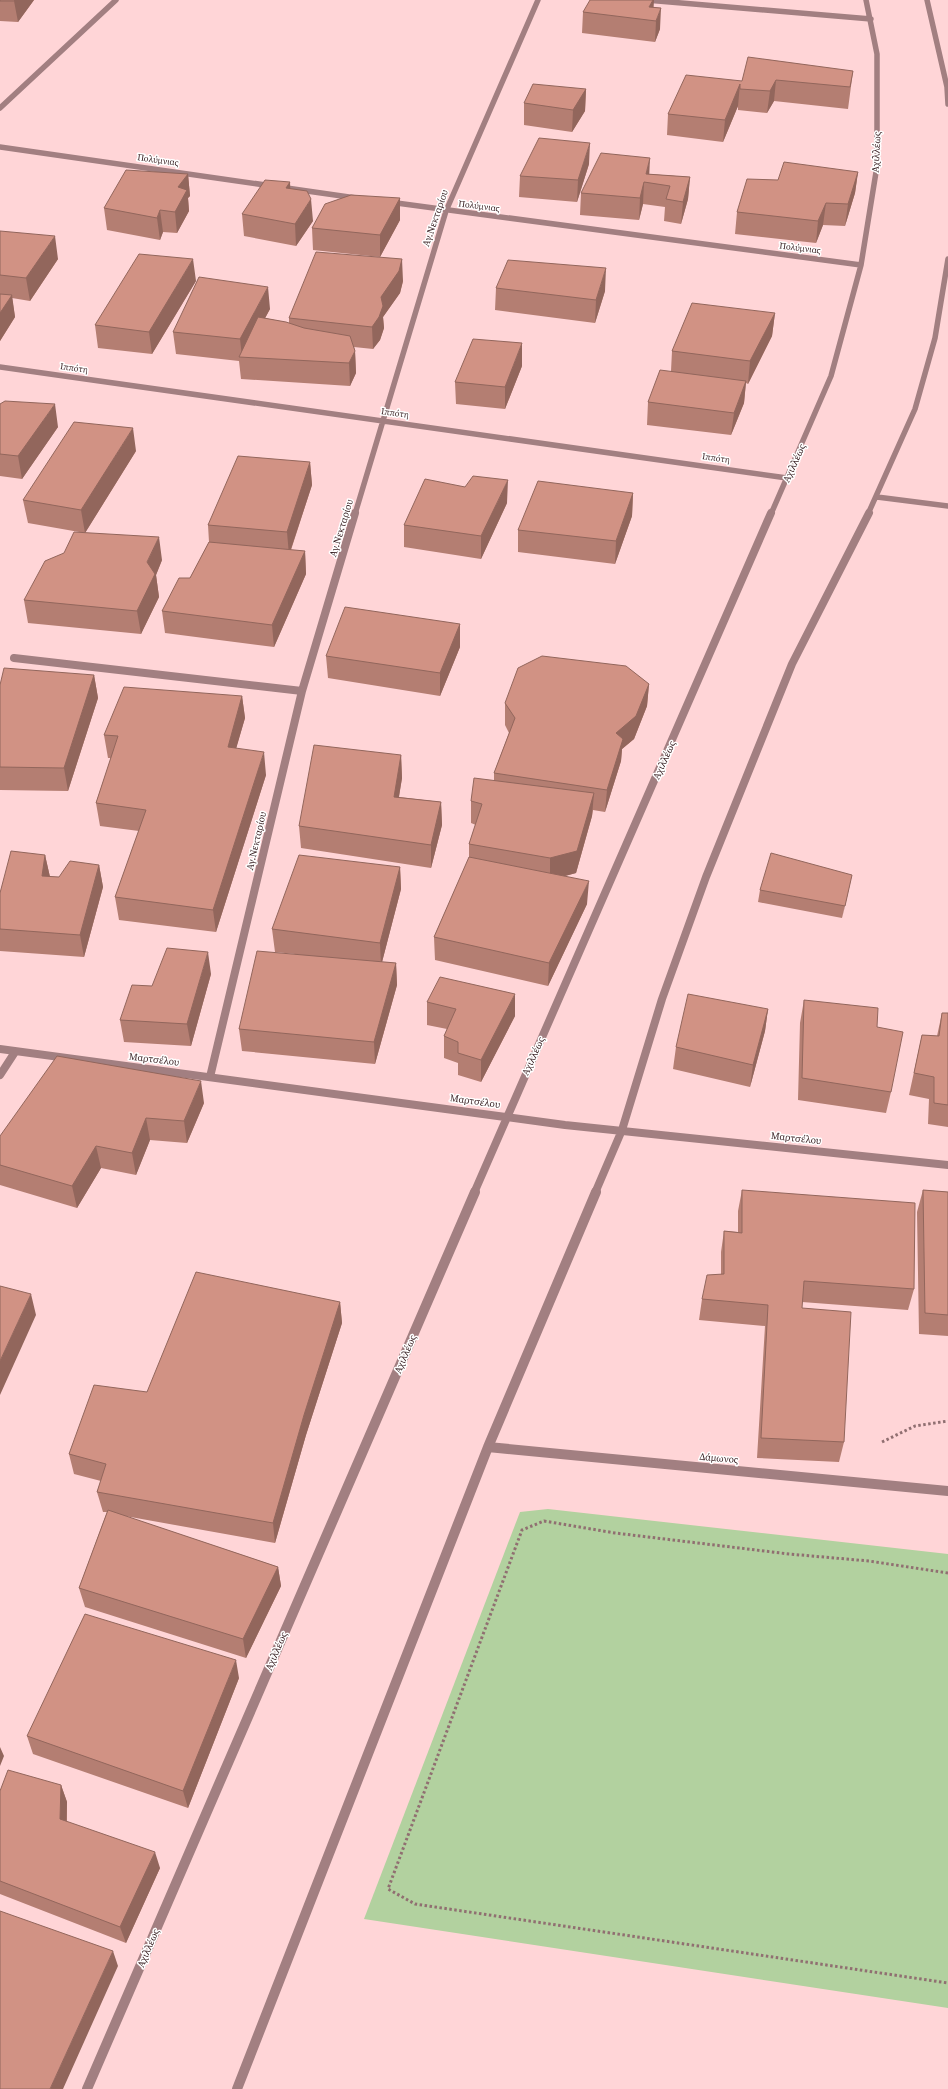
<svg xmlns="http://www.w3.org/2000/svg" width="948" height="2089" font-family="'Source Serif 4',serif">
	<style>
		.green { fill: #b2d19f }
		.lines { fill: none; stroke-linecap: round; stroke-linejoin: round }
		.path { stroke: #906f71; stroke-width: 3; stroke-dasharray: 2.5 2.5; stroke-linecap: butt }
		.street-far2 { stroke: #a27f81; stroke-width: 5.5 }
		.street-far1 { stroke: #a27f81; stroke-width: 8 }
		.street { stroke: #a27f81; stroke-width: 10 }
		.wall { fill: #b47e72 }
		.shaded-wall { fill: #92665c }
		.building { fill: #d19284; stroke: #92665c }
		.labels { text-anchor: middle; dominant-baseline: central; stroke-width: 3; stroke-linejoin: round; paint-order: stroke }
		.far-street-label { font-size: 9px; fill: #32191c; stroke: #fff }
		.street-label { font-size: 10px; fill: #32191c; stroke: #fff }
	</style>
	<rect width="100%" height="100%" fill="#ffd5d7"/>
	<path class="green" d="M548,1509L948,1554V2008L364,1919L520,1512Z"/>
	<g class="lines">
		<path class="path" d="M882,1442L915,1426L948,1421
			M948,1573L869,1561L789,1554L615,1533L544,1521L522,1530L388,1889L415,1904L948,1983"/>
		<path class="street-far2" d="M646,0L871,19
			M927,0L947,87L948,104
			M0,108L116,0
			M0,147L356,198
			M389,202L861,265
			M0,367L787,478
			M877,497L948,506
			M355,514L446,211L538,0
			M771,514L831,376L861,265L877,166V54L866,0
			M868,514L915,409L935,338L948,259"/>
		<path class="street-far1" d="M14,658L302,691
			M0,1049L565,1125L948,1165
			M0,1075L15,1052
			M210,1077L302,691L355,513
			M474,1193L771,513
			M595,1193L622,1130L662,999L706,877L792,664L869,513"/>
		<path class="street" d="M488,1447L948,1491
			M87,2089L475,1192
			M237,2089L488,1447L596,1192"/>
	</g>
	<path class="wall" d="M0,0H34L18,22L0,21Z
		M654,7L660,29L655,42L582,33L583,12Z
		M853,71L848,109L774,101L767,113L738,110V106L723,142L667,135L668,114L742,81Z
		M586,89L585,111L572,132L524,125V103Z
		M589,164L577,202L519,197L520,176Z
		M858,172L855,193L845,226L823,225L816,243L735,234L737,212L778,180Z
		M188,174L190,196L188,198L189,211L177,233L163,232L160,240L107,230L104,208Z
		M649,174L690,177L688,199L681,224L664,221L665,207L643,204L639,220L580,215L581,193Z
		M290,182V189L313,221L296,246L244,236L242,214Z
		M400,198V220L380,257L313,250L312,228Z
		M0,231L58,259L30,301L12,298L15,317L0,341Z
		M196,281L152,354L98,348L95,325Z
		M403,281L400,293L383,317L384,328L380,340L373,349L354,347L355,351L356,373L350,386L241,379L239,361L176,354L173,332L270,309L265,318L289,323V318Z
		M496,288L605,291L595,323L495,310Z
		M775,313L772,336L748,384L746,383L744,403L731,435L647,425L648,402L671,371L672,351Z
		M522,366L505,409L456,404L455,382Z
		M0,404L58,427L22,479L0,476Z
		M136,451L85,533L28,523L23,500Z
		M310,462L312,485L291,550L305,551L306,574L274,647L165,633L162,611L190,578L209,542L208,525Z
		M633,493L632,516L615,564L518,552V530Z
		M507,503L481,559L404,547V525Z
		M162,560L156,575L159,597L141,634L28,623L24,600Z
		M460,624V647L440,696L328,678L326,656Z
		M94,675L98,698L68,791L0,790V685Z
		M649,684L647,706L634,739L622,749L621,761L605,812L593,810L592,816L576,873L565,876L587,904L548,986L435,960L434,937L469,858V844L476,825L471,823V801L494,781V773L509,733L505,725V703Z
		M242,696L245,718L236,748L266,775L216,932L119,920L115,897L139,831L100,826L96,803L111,758H108L104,735Z
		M401,755L402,778L399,797L441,802L442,825L431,868L301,848L299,826Z
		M45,855L50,877H59L99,865L103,887L84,957L0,951V893Z
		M400,867L401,889L382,962L396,963L397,985L375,1064L242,1051L239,1029L295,954L275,952L272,929Z
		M849,887L842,918L758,902L760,890Z
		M211,974L191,1046L124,1042L120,1020Z
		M804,1000L877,1027L891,1092L886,1113L798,1100L800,1023Z
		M427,1002L515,1016L481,1082L458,1075V1063L444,1058V1036L447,1029L427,1025Z
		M768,1009L765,1031L750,1087L673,1069L676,1047Z
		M942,1013H948V1127L928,1124L929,1099L909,1095L922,1035L937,1036Z
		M204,1103L187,1143L150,1140L136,1175L101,1168L77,1208L0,1185V1136Z
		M742,1190L914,1289L908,1310L802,1302V1308L844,1442L839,1462L757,1458L765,1326L699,1320L702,1299L721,1274V1252L724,1231L738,1232V1211Z
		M923,1190L948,1192V1336L919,1334L917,1212Z
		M340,1302L342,1323L306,1435L275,1543L125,1516L278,1567L281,1586L246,1658L85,1607L79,1588L107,1512H103L97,1492L101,1481L74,1474L69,1454L147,1392Z
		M239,1678L188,1808L33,1754L27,1736Z
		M61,1785L67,1802V1822L160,1868L126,1943L0,1894V1791Z"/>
	<path class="shaded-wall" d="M15,0H34L18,22L14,1Z
		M653,0H654L653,18L649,7Z
		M661,8L660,29L655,42L656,21Z
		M776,80L774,101L767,113L770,91Z
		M740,84L738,106L723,142L725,120Z
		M586,89L585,111L572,132L573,110Z
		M590,143L589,164L577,202L578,180Z
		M650,158L649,180L646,174Z
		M858,172L855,193L845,226L848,204Z
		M188,174L190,196L188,198L189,211L177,233L175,212L178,187Z
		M690,177L688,199L681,224L683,202Z
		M290,182L291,204L286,188Z
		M644,182L643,204L639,220L640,198Z
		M400,198V220L380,257V235Z
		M311,199L313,221L296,246L295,224Z
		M826,203L823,225L816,243L818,221Z
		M160,210L163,232L160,240L157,218Z
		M55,236L58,259L30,301L26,278Z
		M193,259L196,281L152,354L149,332Z
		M402,259L403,281L400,293L383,317L384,328L380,340L373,349L372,327L381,297Z
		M606,268L605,291L595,323L596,300Z
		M268,287L270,309L244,357H242L240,339Z
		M12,295L15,317L0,341V313Z
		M775,313L772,336L748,384L750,361Z
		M522,343V366L505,409V387Z
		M355,351L356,373L350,386L349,363Z
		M746,381L744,403L731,435L734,413Z
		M55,404L58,427L22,479L18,456Z
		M133,428L136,451L85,533L81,510Z
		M310,462L312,485L289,555L287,532Z
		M508,480L507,503L481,559V536Z
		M633,493L632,516L615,564L616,541Z
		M159,537L162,560L156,575L159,597L141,634L137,611L147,562Z
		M305,551L306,574L274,647L272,625Z
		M460,624V647L440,696V673Z
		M94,675L98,698L68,791L64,768Z
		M649,684L647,706L634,739L622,749L621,761L605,812L607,790L616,733Z
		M242,696L245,718L230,770L228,747Z
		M264,752L266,775L216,932L213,910Z
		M401,755L402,778L395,819L394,797Z
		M594,793L592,816L576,873L550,880V858Z
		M441,802L442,825L431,868V845Z
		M45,855L50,877L42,876Z
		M99,865L103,887L84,957L80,935Z
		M400,867L401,889L381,966L380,943Z
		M852,875L849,887L842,918L845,906Z
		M589,881L587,904L548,986L549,963Z
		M208,952L211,974L191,1046L187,1024Z
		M396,963L397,985L375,1064L374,1042Z
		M515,994V1016L481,1082V1060Z
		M768,1009L765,1031L750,1087L753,1065Z
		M201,1081L204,1103L187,1143L184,1121Z
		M146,1118L150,1140L136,1175L132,1153Z
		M96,1146L101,1168L77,1208L72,1186Z
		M31,1294L36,1315L0,1395V1361Z
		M340,1302L342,1323L306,1435L275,1543L273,1523L304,1415Z
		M278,1567L281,1586L246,1658L243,1639Z
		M236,1660L239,1678L188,1808L183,1791Z
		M0,1747L4,1756L0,1766Z
		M61,1785L67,1802L66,1836L60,1819Z
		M155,1852L160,1868L126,1943L120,1927Z
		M113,1951L118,1966L63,2089H50Z"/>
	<path class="building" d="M0,0H15L14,1H0Z
		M590,0H653L649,7L661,8L656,21L583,12Z
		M748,57L853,71L850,87L776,80L770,91L740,89V84L725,120L668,114L686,75L742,81Z
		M533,84L586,89L573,110L524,103Z
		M539,138L590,143L578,180L520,176Z
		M601,153L650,158L646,174L690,177L683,202L666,199L670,186L644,182L640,198L581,193Z
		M784,162L858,172L848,204L826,203L818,221L737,212L747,179L778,180Z
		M126,170L188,174L178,187L187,190L175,212L160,210L157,218L104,208Z
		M265,180L290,182L286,188L307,191L311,199L295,224L242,214Z
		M351,195L400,198L380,235L312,228L325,204Z
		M0,231L55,236L26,278L0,275Z
		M316,252L402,259L399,271L381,297L383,306L379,317L372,327L289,318Z
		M139,254L193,259L149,332L95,325Z
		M508,260L606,268L596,300L496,288Z
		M199,277L268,287L240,339L173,332Z
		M0,294L12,295L0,313Z
		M692,303L775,313L750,361L672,351Z
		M258,317L286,322L304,328L350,336L355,351L349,363L239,357Z
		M473,339L522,343L505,387L455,382Z
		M660,370L746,381L734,413L648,402Z
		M5,401L55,404L18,456L0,454V404Z
		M74,422L133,428L81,510L23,500Z
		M238,456L310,462L287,532L208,525Z
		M473,476L508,480L481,536L404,525L425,479L465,487Z
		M538,481L633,493L616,541L518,530Z
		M74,532L159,537L147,562L155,574L137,611L24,600L45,561L64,553Z
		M209,542L305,551L272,625L162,611L179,578H190Z
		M345,607L460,624L440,673L326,656Z
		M542,656L626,666L649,684L636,716L616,733L623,739L607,790L494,773L515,718L505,703L518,668Z
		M4,668L94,675L64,768L0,767V685Z
		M124,687L242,696L228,747L264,752L213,910L115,897L146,810L96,803L118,736L104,735Z
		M314,745L401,755L394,797L441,802L431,845L299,826Z
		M474,778L594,793L577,851L550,858L469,844L482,804L471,801Z
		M11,851L45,855L42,876L59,877L70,861L99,865L80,935L0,929V893Z
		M771,853L852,875L845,906L760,890Z
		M299,855L400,867L380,943L272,929Z
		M469,857L589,881L549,963L434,937Z
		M167,948L208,952L187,1024L120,1020L132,985L152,986Z
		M257,951L396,963L374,1042L239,1029Z
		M440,977L515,994L481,1060L458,1053V1042L444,1036L456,1009L427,1002Z
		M688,994L768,1009L753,1065L676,1047Z
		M804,1000L878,1008L877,1027L903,1032L891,1092L802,1078Z
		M942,1013H948V1105L934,1103V1077L914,1073L922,1035L939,1036Z
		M57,1056L201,1081L184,1121L146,1118L132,1153L96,1146L72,1186L0,1165V1136Z
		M742,1190L915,1203L914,1289L804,1281L802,1308L851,1312L844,1442L761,1438L768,1305L702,1299L707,1275L724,1274V1231L742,1233Z
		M923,1190L948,1192V1315L925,1313Z
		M196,1272L340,1302L304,1415L273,1523L97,1492L106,1464L69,1454L94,1385L147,1392Z
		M0,1286L31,1294L0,1361Z
		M108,1510L278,1567L243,1639L79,1588Z
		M85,1614L236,1660L183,1791L27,1736Z
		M8,1770L61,1785L60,1819L155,1852L120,1927L0,1881V1791Z
		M0,1911L113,1951L50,2089H0Z"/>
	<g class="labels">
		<g class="far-street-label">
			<text transform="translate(158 160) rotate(8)">Πολύμνιας</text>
			<text transform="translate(479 206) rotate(7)">Πολύμνιας</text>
			<text transform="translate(800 248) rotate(7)">Πολύμνιας</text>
			<text transform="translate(74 368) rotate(8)">Ιππότη</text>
			<text transform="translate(395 413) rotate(8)">Ιππότη</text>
			<text transform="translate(716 458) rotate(8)">Ιππότη</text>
		</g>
		<g class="street-label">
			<text transform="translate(876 152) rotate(-87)">Αχιλλέως</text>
			<text transform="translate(435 218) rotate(-71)">Αγ.Νεκταρίου</text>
			<text transform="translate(794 463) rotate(-66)">Αχιλλέως</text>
			<text transform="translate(341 528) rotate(-73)">Αγ.Νεκταρίου</text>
			<text transform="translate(664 760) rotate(-66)">Αχιλλέως</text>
			<text transform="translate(256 841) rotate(-77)">Αγ.Νεκταρίου</text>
			<text transform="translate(533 1056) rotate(-66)">Αχιλλέως</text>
			<text transform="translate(154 1059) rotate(7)">Μαρτσέλου</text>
			<text transform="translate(475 1101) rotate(8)">Μαρτσέλου</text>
			<text transform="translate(796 1138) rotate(6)">Μαρτσέλου</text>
			<text transform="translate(405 1354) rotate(-67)">Αχιλλέως</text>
			<text transform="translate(719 1458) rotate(5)">Δάμωνος</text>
			<text transform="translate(276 1651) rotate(-67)">Αχιλλέως</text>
			<text transform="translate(148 1948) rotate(-67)">Αχιλλέως</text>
		</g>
	</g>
</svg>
